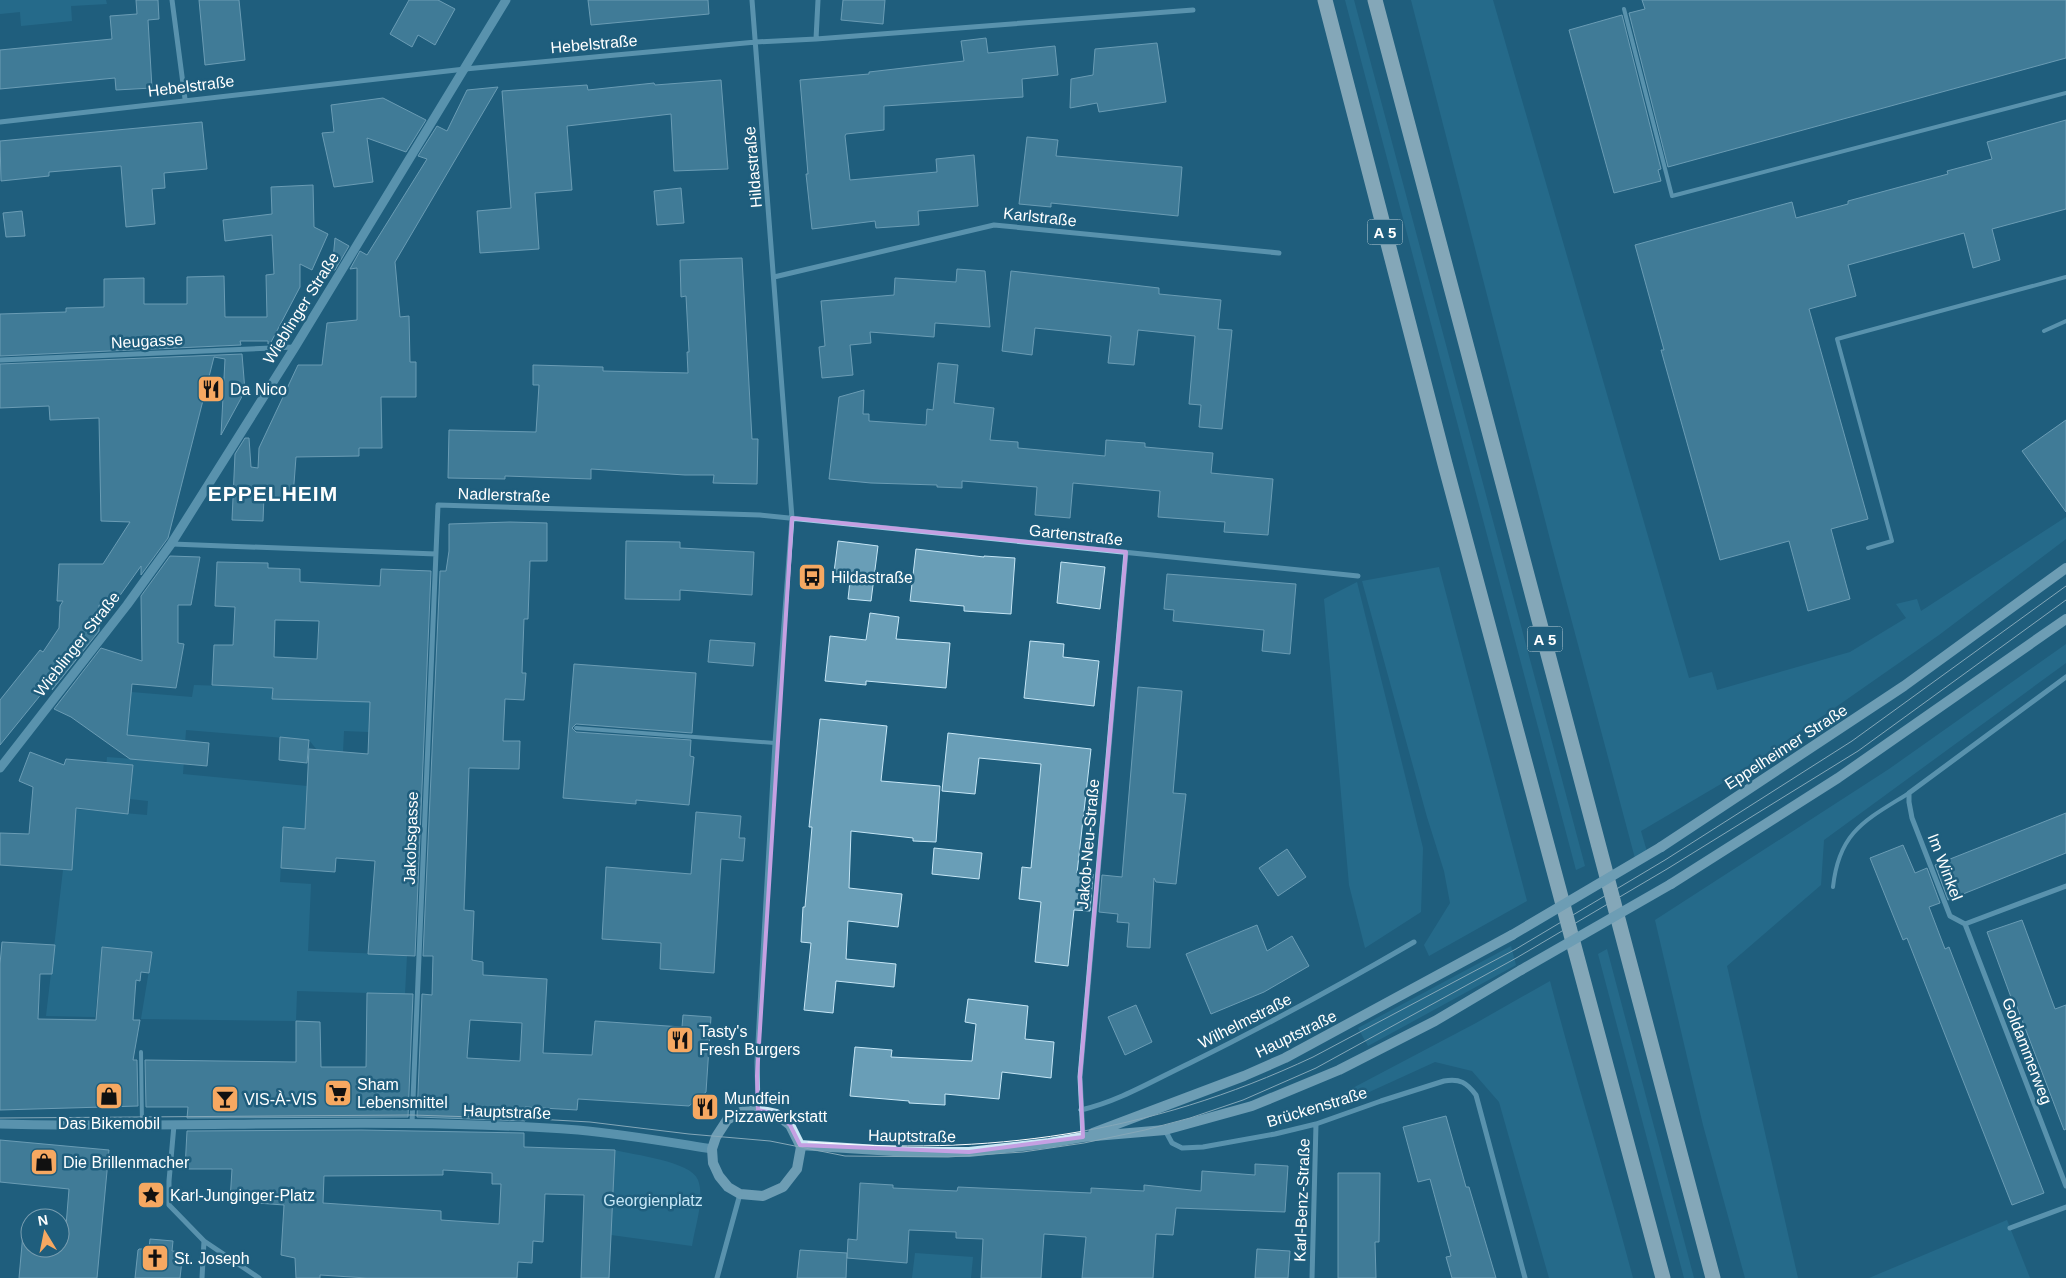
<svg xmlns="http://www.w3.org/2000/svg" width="2066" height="1278" font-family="Arial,sans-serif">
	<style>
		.green { fill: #2e7899 }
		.building { fill: #699eb7; stroke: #c5e6f6; fill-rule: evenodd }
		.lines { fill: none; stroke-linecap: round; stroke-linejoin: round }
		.service { stroke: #a1d1e7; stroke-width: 4 }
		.minor { stroke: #a1d1e7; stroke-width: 5 }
		.tertiary { stroke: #a1d1e7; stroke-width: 9 }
		.secondary { stroke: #cce8f6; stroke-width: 10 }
		.motorway { stroke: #fff; stroke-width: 15 }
		.tram { stroke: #fff; stroke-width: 1 }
		.secondary-bridge { stroke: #cce8f6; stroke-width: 10 }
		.marked { fill: none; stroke: #c4a0e2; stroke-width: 4; stroke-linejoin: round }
		.labels { text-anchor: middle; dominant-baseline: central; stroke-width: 5; stroke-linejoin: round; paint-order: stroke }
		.shield { fill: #1f5e7d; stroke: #bccfd8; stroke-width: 1 }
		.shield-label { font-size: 15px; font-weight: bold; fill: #fff }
		.street-label { font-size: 16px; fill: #fff; stroke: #1f5e7d }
		.poi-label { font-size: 16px; fill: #fff; stroke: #1f5e7d; text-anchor: start }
		.park-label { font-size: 16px; fill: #c5e6f6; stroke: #1f5e7d }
		.district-label { font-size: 21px; font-weight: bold; letter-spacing: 1px; fill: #fff; stroke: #1f5e7d }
	</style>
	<rect width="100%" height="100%" fill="#1f5e7d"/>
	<path class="green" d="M0,0H106L107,4L71,6L72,21L21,26L20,12L0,14Z
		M1345,0H1354L1585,866L1576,870Z
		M1411,0H1493L1689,678L1712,672L1717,690L1850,652L1906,618L1896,604L1917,599L1921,611L2066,517V539L1939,635L1833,709L1726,781L1641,831L1648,855L1636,862L1552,547Z
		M1439,567L1527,901L1429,956L1424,945L1450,903L1444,871L1427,817L1362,581Z
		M1357,582L1423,848L1421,912L1365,948L1349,885L1324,599Z
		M2066,644V663L1824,840L1821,885L1727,966L1798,1278H1745L1703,1125L1655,920L1889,769Z
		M335,660L386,704L370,702L369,732L344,731L343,752L317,750L309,740L186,730L183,774L307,786L305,829L283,827L280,882L311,884L308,951L407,955L405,994L297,991L296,1021L141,1019L152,952L102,947L95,1017L46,1016L63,870H72L76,809L147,815L148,801L130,799L131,786L105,783L107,757L160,761L161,738L127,735L131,692L192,697L194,685L273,688L272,699L333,701Z
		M1511,946L1516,965L1368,1046L1358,1028Z
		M1607,949L1694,1278H1684L1598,954Z
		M1550,981C1576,1081 1607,1179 1633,1278H1549L1499,1102L1472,1071L1435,1062L1332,1109L1330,1100L1476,1023Z
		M615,1150C633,1155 691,1161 698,1180C705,1199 695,1226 692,1246L611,1235Z
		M2007,1220L2030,1278H1869Z
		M915,1253L973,1257L971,1278H912Z"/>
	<path class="building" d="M136,0H158L159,19L148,20L152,88L116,90L115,78L0,89V50L112,39L110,16L137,14Z
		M199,0H239L245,60L205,65Z
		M409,0H438L455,9L435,45L418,35L412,47L390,34Z
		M588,0H708L709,14L591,25Z
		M843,0H885L883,24L841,20Z
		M1642,0H2066V58L1668,167L1629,13L1645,9Z
		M1622,15L1661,169L1658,170L1661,181L1614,193L1569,30Z
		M986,38L988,53L1055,46L1058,75L1022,79L1023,97L884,106V130L846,134L845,136L850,180L937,172L936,159L974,155L978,206L918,211L919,225L876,228L875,221L812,229L806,174H808L800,80L869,74V72L964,61L961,41Z
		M1157,43L1166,102L1099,112L1097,103L1070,108L1071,79L1093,75L1095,49Z
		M721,80L728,169L674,171L671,114L567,126L572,190L535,193L539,249L480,253L477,211L511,208L502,91L587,85L588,90L654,83L655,85Z
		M498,87L395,262L400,317L409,316L410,362H416V397H381L382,448H359V456L296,457L293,497L264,496L263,521L232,520L235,454L245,438H249L251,467L258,468L259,448L298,365H322L327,323L357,320V268L350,269L360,251L367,255L427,159L418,156L437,126L447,131L467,90Z
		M383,98L426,120L406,152L367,138L373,182L334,187L322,133L334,132L331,105Z
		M2066,120V209L1992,229L2000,260L1973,268L1964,233L1848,265L1856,296L1809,309L1868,519L1831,529L1850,599L1808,611L1789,541L1720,560L1661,350H1664L1635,245L1792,202L1796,218L1848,204V201L1948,174L1947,171L1992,159L1987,142Z
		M202,122L207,169L164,173L165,188L152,189L155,224L126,227L121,166L49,172V176L1,181L0,141Z
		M1027,137L1058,140L1056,156L1182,167L1178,216L1051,203V207L1019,204Z
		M313,185L314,227L328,234L312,270L300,264V287L270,344H268V341H240L241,345L0,356V314L66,312V308L104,307V279L144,278V304H187V277L224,276L225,317H267L266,275L274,274L272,235L225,241L223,220L272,214L271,187Z
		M681,188L684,223L657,225L654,191Z
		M22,211L25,236L6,237L3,213Z
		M335,238L349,246L335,270H332Z
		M742,258L752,439H758L757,484L713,483L714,475H685L591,469V479L505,476V479L448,478L449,430L536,432L539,385H533V365L603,367V371L688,373L687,352H689L686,296L681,297L680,260Z
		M957,269L985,271L990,327L935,323L934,337L870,332L871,343L850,345L853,375L822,378L819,347L825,346L821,301L894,295L895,278L956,282Z
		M1011,271L1159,288V294L1221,300L1218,329L1232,330L1222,429L1199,427L1201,405L1189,404L1195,336L1138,330L1134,365L1108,363L1111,336L1035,328L1032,355L1002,351Z
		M242,354L245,391L221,435L225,359L214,357L168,538L141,575V566L111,608L99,605V631L52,690L60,671L0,745V700L40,650L43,652L59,628L60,606L63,601H57L59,564H103L130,522L101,521L99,418L50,420L49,406L0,408V364Z
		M938,363L958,365L954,403L994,408L990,440L1018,442V448L1105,456L1106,440L1145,443V447L1213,453L1211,473L1273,479L1268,535L1224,532L1225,522L1158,517L1160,491L1073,483L1070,518L1035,515L1037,487L962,481V488L937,487V485L871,483L829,479L839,397L864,390L863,414H869V421L926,425L927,409L933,410Z
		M2066,420V512L2022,451Z
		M510,522L547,523V561H530L528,619H524L522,673H526L524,700L505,699L503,741H520L519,769L469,768L464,910L474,911L472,960L483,962V975L547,979L543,1053L592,1055L595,1021L682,1027L683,1015L711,1017L706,1092L689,1106L578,1099L577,1110L525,1107V1121L417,1117L422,994L432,995L433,956H423L440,571H446L449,551V524ZM470,1020L522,1023L520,1061L467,1058Z
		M626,541L680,542V548L754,552L752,595L680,590V600L625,599Z
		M838,541L878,546L871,601L848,599L850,581L833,580Z
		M916,549L984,557V556L1015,558L1011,614L964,611V606L910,601Z
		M170,556L200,557L191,605H178V643L184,644L176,688L132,684L127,735L209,743L207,766L130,759L71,717L54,709L101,648L142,661L141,596Z
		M217,562L268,563V568L300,569V582L380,586L381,569L431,571L415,956L368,954L375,861L336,858L335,872L281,868L283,827L305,829L309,749L368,754L370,702L272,699L273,688L212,685L214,645H233L235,607L215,606ZM275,620L319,621L317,659L274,657Z
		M1061,562L1105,567L1100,609L1057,603Z
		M1167,574L1296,584L1290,654L1262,651L1264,630L1173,621L1174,610L1164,609Z
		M870,613L899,617L896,639L950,643L946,688L866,681V685L825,681L830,636L866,640Z
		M710,640L755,643L753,666L708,662Z
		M1030,641L1064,644L1063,657L1099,661L1094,706L1024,698Z
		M574,664L696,673L692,733L576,724L572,728L576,732L691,740L690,756L694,757L689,805L636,800V804L563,798Z
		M1138,687L1182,691L1173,793L1186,794L1176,884L1156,882L1154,878L1150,948L1127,947L1129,923L1117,922L1118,914L1099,912L1102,875L1122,877Z
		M820,719L887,726L881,781L940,786L936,842L913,841V838L851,831L849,888L902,894L898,927L848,921L846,959L896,964L894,987L836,981L833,1013L804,1010L811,943L801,942L803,907H805L812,827H809Z
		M948,733L1091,749L1077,873L1093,874L1090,911L1074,910L1068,966L1035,962L1041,902L1019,899L1022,867L1031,868L1041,764L979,758L975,794L942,791Z
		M280,737L309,740L307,763L279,760Z
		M30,752L64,765L66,759L133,765L128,814L76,808L72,870L0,865V833L29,834L33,787L19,781Z
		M696,812L741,816L739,838H745L743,861L721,859L714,973L660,969L661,943L602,939L606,867L691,874Z
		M2066,813V853L1948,900L1935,865Z
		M1903,845L1915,873L1927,868L1940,903L1929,907L1945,949L1949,947L2044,1193L2012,1205L1907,938L1903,940L1870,858Z
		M934,848L982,853L979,879L932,874Z
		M1287,849L1306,877L1278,896L1259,868Z
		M2022,920L2055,1009L2066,1005V1129L2064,1130L2014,999L2012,1000L1987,932Z
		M1257,925L1267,951L1292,936L1309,966L1264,992L1211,1014L1186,954Z
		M2,942L55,945L52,974H40L38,1019L96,1020L102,947L152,952L149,973L141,972L140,981L136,980L133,1020H140L133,1060H137L138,1106L0,1110V964Z
		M367,993L413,994L408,1117L187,1118L188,1107H146L145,1060L296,1062V1021L320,1022L321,1067H366Z
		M968,999L1028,1006L1025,1039L1054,1042L1051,1078L1002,1072L999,1099L945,1094V1105L909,1103V1101L850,1096L855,1047L892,1050L891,1057L972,1061L976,1024L965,1022Z
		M1136,1005L1152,1042L1125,1055L1108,1017Z
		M1446,1116L1466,1187H1469L1496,1278H1452L1446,1257L1451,1256L1430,1179L1418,1182L1403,1127Z
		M361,1130L524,1133V1147L615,1150L609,1278H581L584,1195L545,1194L543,1242L533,1241L532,1263L518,1262L517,1278H367L320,1275V1278H296L295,1258L281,1255L284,1205L230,1201L232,1169H185L187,1131ZM443,1170L492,1173V1184H501L499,1224L441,1220V1211L323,1203L324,1176L443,1175Z
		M0,1140L109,1150L97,1278H19L24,1222L30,1223V1248H60V1226H66L69,1189L0,1182Z
		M1255,1164L1288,1166L1285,1212L1176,1208L1173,1235L1156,1234L1153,1278H1082L1086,1237L1044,1234L1041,1278H981L983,1239L956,1238V1232L909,1230L907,1263L847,1258L848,1239L857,1240L860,1183L893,1185V1188L957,1191L958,1187L1091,1193V1188L1144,1191V1185L1201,1191L1202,1171L1255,1175Z
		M1338,1173H1380L1379,1242H1375L1376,1278H1338Z
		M150,1239L173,1241L172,1251L183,1252L180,1278H135L138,1250L139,1249H149Z
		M1257,1249L1290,1251L1288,1278H1255Z
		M800,1250L847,1253L846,1278H797Z"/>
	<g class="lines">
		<path class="service" d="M1624,9L1672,196L2066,93
			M2044,331L2066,321
			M1868,548L1892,541L1837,339L2066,277
			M576,728L775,743
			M1833,887C1839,831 1866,820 1909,793
			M141,1052L142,1124"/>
		<path class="minor" d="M172,0L185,99
			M752,0L792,518L775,743L760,1006L757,1062L758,1110
			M816,39L818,0
			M0,122L465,69L756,42L816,39L1193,10
			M774,277L994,225L1279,253
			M0,360L295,347
			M172,544L436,554
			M1965,924L1950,916L1912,818L1909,802V793L2066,677
			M1965,924L2066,1186
			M1965,924L2066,886
			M1081,1110C1120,1101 1154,1080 1190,1063C1267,1025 1340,985 1414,942
			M412,1123L438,505L760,515L1358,576
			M174,1125L169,1181V1205L204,1241L259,1278
			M1165,1130L1172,1143L1182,1148L1203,1147L1275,1134L1316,1124L1381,1101L1444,1081C1460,1078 1467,1083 1476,1095L1525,1278
			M1083,1137L1080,1077L1126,552
			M2010,1228L2066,1207
			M202,1278L204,1241
			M717,1278L740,1194
			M1312,1278L1316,1124"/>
		<path class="tertiary" d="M0,768L127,605L171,544L295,347L506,0
			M0,1124C193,1129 385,1116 578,1130C623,1134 668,1142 712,1149"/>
		<path class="secondary" d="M1661,847L1904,686L2066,568
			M1671,884L1838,778L2066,619
			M758,1110L776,1114L790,1125L801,1147L797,1169L783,1187L763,1196L740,1194L728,1187L719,1176L713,1163L712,1149L716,1137L727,1120L741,1112Z
			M1093,1133L1244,1076L1285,1058L1512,935
			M800,1145L909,1152H969L1049,1143L1083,1137L1165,1130L1252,1106L1339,1070L1435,1021L1521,970"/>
		<path class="motorway" d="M1325,0L1445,464L1663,1278
			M1375,0L1713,1278"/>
		<path class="tram" d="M0,1118L412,1115L536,1119L590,1122L689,1134L770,1141L845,1156L948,1157L1023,1152L1084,1143L1145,1130L1190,1118L1243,1100L1316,1068L1518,957L1667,869L1858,751L2066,600
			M808,1142C989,1156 1147,1135 1313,1057L1516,949L1665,860L1852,741L2066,586"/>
		<path class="secondary-bridge" d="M1512,935L1661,847
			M1521,970L1671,884"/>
	</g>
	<path d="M0 0H2066V1278H0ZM792,518L1126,552L1080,1077L1083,1137L969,1152L800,1145L790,1125L776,1114L758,1110L757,1076Z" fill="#1f5e7d" fill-opacity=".55" fill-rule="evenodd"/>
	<path class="marked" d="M792,518L1126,552L1080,1077L1083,1137L969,1152L800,1145L790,1125L776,1114L758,1110L757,1076Z"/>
	<defs>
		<g id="restaurant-square" transform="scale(1.4375)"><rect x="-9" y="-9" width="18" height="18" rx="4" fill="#f6a861" stroke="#1f5e7d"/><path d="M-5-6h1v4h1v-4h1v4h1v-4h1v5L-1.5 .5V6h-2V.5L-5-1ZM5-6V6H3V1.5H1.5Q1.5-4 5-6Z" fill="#111"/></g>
		<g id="bus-square" transform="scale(1.4375)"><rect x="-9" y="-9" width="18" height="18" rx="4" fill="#f6a861" stroke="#1f5e7d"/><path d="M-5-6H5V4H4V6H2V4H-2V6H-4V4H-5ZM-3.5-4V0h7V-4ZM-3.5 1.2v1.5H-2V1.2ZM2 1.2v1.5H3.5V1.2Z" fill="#111"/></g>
		<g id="supermarket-square" transform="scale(1.4375)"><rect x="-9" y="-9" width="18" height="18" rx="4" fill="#f6a861" stroke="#1f5e7d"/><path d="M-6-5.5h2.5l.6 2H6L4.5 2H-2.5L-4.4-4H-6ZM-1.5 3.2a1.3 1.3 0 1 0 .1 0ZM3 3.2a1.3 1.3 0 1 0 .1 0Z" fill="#111"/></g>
		<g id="shop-square" transform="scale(1.4375)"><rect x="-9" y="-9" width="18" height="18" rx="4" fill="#f6a861" stroke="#1f5e7d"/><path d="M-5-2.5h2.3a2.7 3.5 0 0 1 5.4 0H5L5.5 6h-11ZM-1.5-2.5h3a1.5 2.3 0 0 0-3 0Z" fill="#111"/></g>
		<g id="bar-square" transform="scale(1.4375)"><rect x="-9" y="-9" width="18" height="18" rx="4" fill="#f6a861" stroke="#1f5e7d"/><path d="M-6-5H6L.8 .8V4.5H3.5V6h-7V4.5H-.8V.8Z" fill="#111"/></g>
		<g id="sight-square" transform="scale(1.4375)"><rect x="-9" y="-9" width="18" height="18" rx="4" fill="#f6a861" stroke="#1f5e7d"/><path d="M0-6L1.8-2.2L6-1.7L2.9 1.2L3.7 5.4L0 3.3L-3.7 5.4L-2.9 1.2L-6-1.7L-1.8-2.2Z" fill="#111"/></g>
		<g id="church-square" transform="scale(1.4375)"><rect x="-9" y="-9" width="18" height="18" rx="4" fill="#f6a861" stroke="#1f5e7d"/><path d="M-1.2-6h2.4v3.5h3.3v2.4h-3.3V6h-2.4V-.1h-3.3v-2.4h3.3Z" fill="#111"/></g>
	</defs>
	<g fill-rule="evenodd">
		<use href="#restaurant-square" x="211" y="389"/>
		<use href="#bus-square" x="812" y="577"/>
		<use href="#restaurant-square" x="680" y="1040"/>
		<use href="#supermarket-square" x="338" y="1093"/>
		<use href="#shop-square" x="109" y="1096"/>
		<use href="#bar-square" x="225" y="1099"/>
		<use href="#restaurant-square" x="705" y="1107"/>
		<use href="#shop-square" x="44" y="1162"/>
		<use href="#sight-square" x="151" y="1195"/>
		<use href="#church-square" x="155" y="1258"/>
	</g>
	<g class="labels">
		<g class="shield">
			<rect x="1367.5" y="219.5" width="35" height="25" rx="4"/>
			<rect x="1527.5" y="626.5" width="35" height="25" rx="4"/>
		</g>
		<g class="shield-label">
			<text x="1385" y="232">A 5</text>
			<text x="1545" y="639">A 5</text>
		</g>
		<g class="street-label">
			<text transform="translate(594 44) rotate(-5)">Hebelstraße</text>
			<text transform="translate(191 86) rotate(-7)">Hebelstraße</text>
			<text transform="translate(753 167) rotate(-95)">Hildastraße</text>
			<text transform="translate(1040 217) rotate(6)">Karlstraße</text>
			<text transform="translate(301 308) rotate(-58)">Wieblinger Straße</text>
			<text transform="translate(147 341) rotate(-3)">Neugasse</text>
			<text transform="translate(504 495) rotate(2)">Nadlerstraße</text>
			<text transform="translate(1076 535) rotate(6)">Gartenstraße</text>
			<text transform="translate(77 644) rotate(-52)">Wieblinger Straße</text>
			<text transform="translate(1786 747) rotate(-33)">Eppelheimer Straße</text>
			<text transform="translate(411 838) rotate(-88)">Jakobsgasse</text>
			<text transform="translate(1088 844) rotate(-85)">Jakob-Neu-Straße</text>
			<text transform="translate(1945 867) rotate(69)">Im Winkel</text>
			<text transform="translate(1245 1021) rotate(-27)">Wilhelmstraße</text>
			<text transform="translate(1296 1034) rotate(-26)">Hauptstraße</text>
			<text transform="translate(2027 1051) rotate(69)">Goldammerweg</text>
			<text transform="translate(1317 1107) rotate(-17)">Brückenstraße</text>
			<text transform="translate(507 1112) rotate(2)">Hauptstraße</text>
			<text transform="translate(912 1136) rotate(1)">Hauptstraße</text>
			<text transform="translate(1302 1200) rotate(-88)">Karl-Benz-Straße</text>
		</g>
		<g class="poi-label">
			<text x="230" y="389">Da Nico</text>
			<text x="831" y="577">Hildastraße</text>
			<text x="699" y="1031">Tasty's<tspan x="699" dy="18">Fresh Burgers</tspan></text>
			<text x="357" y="1084">Sham<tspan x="357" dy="18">Lebensmittel</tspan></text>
			<text x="724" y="1098">Mundfein<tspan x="724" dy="18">Pizzawerkstatt</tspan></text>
			<text x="244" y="1099">VIS-À-VIS</text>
			<text x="109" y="1123" text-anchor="middle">Das Bikemobil</text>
			<text x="63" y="1162">Die Brillenmacher</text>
			<text x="170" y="1195">Karl-Junginger-Platz</text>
			<text x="174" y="1258">St. Joseph</text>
		</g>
		<g class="park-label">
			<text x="653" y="1200">Georgienplatz</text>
		</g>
		<g class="district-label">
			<text x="273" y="493">EPPELHEIM</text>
		</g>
	</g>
	<g transform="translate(45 1233) rotate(350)"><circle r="24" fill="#1f5e7d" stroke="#799eb1"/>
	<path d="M0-4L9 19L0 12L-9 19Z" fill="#f6a861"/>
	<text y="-8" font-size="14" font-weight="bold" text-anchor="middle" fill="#ffffff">N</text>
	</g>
</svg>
